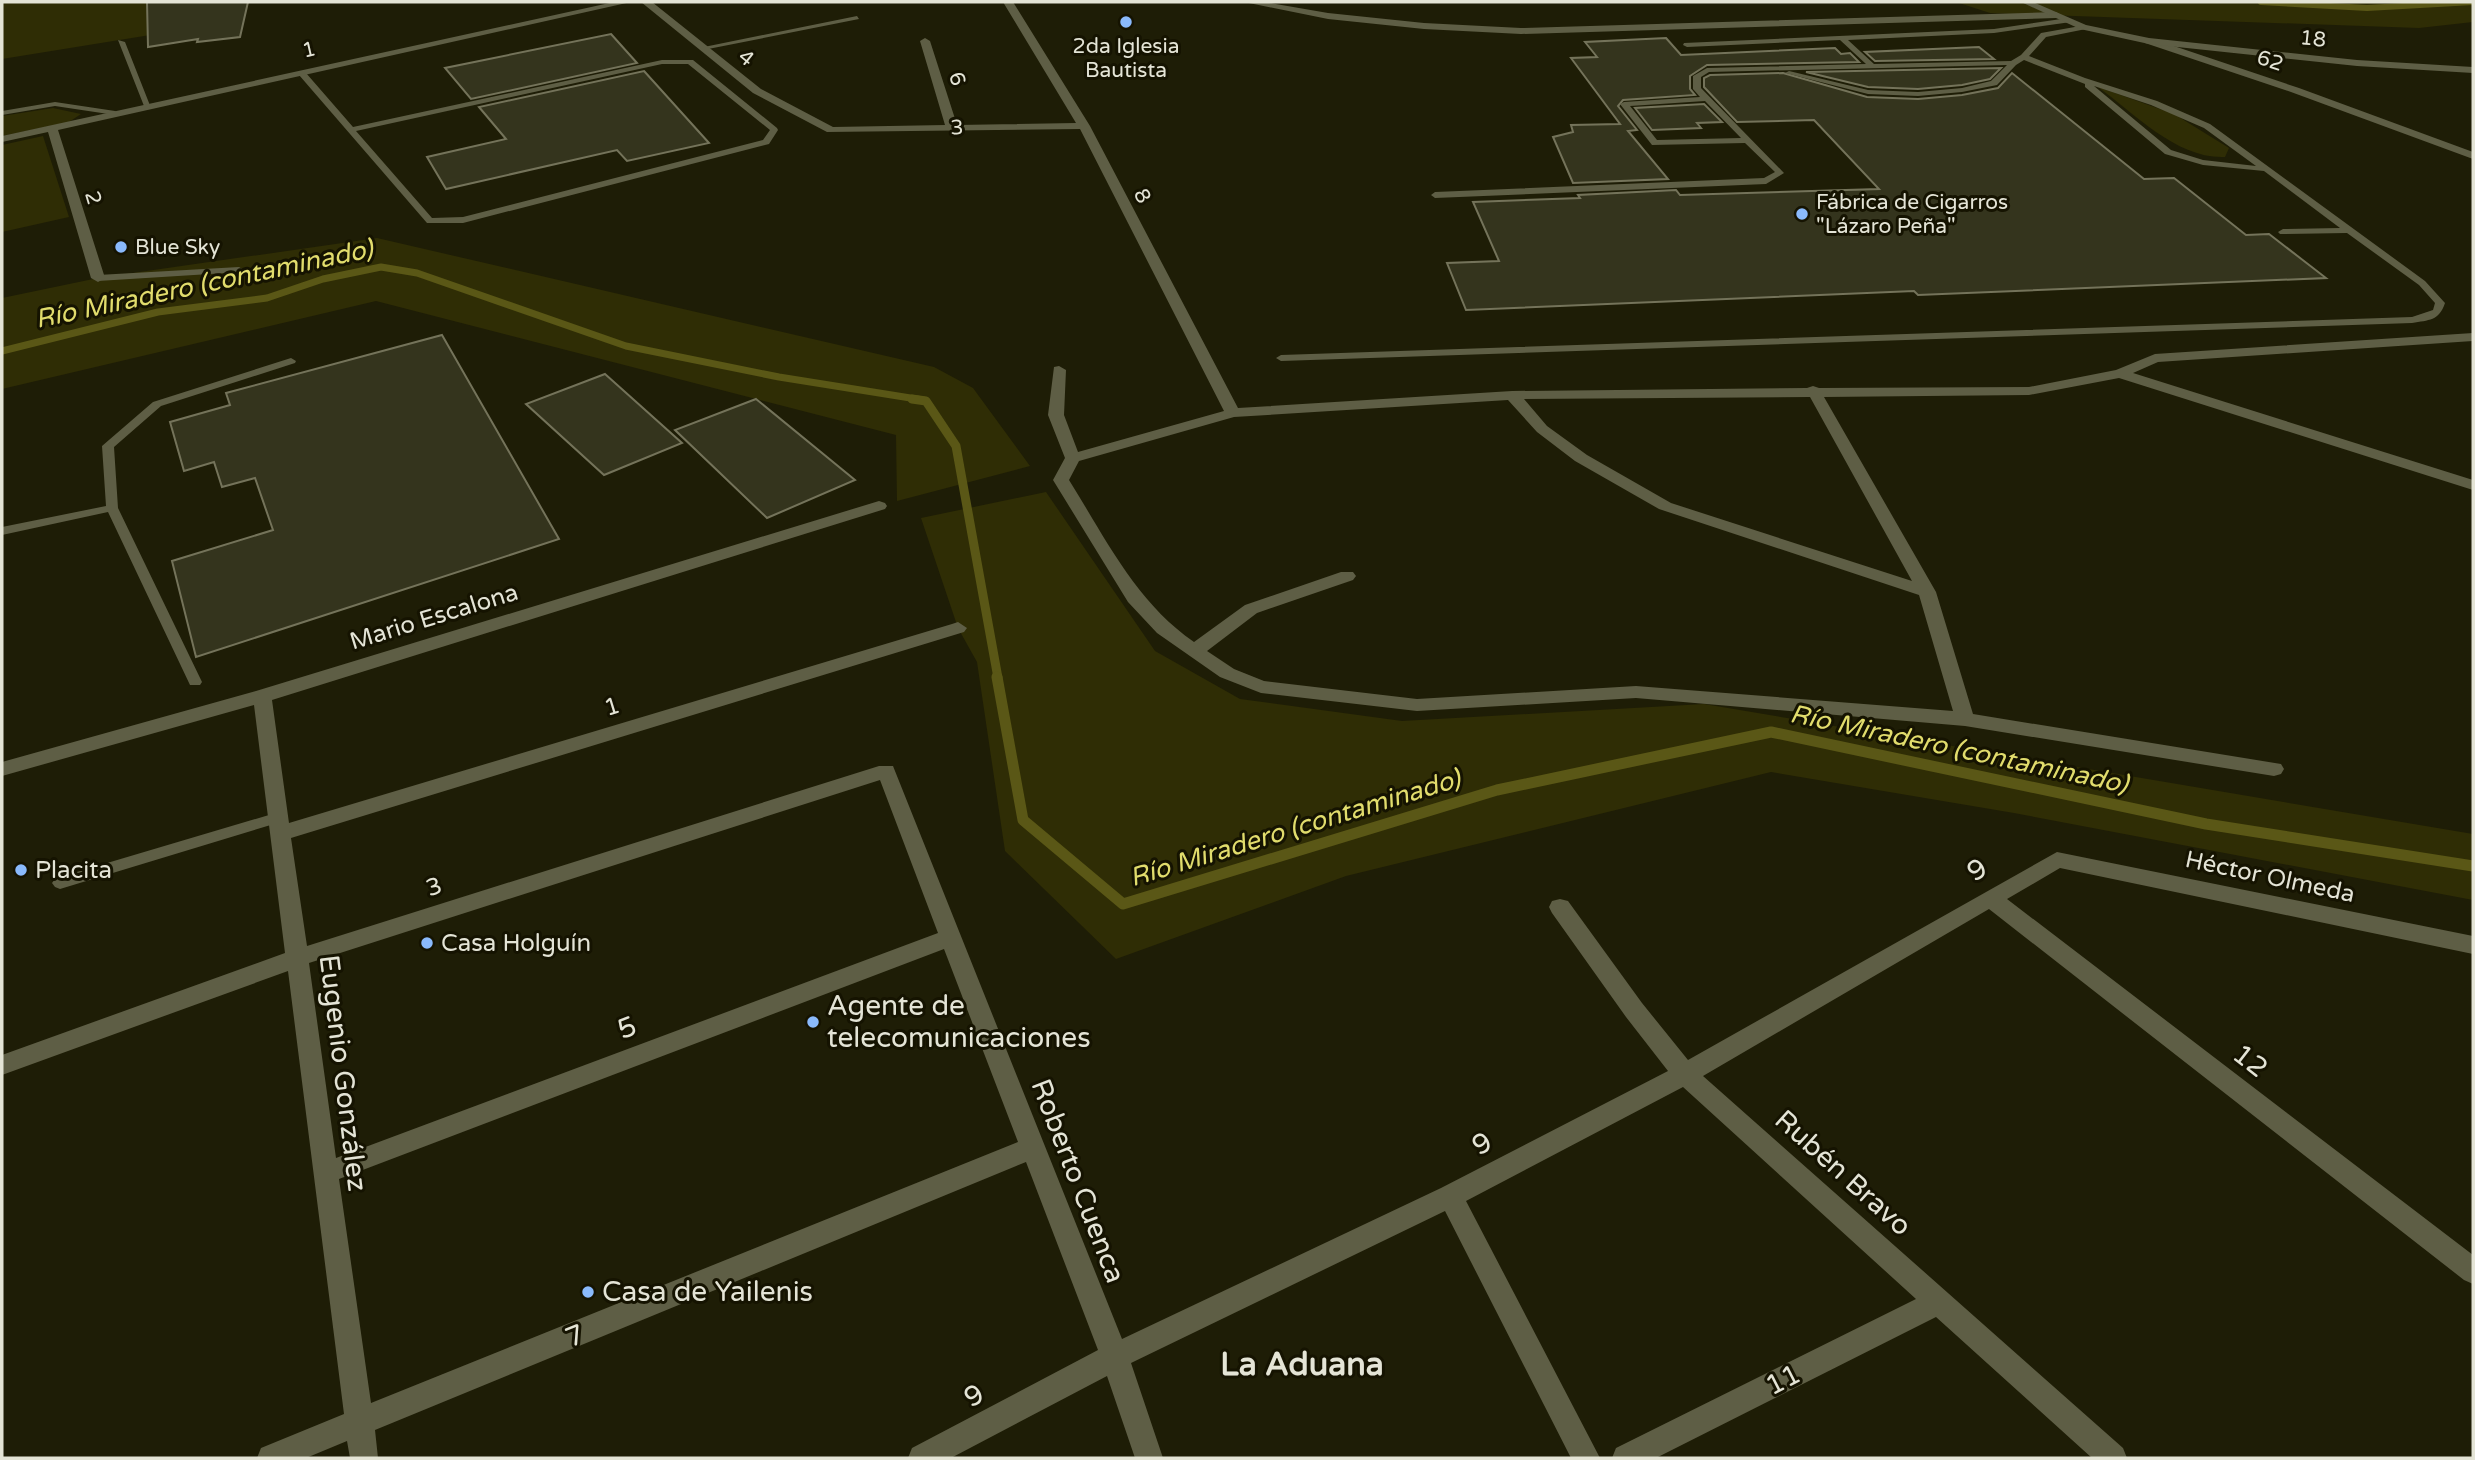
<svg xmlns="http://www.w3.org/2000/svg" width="2475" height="1460" font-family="'Varela Round',sans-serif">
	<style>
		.green { fill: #2f2d05 }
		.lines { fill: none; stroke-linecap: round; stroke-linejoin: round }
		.stream-far3 { stroke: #5a5716; stroke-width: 6 }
		.stream-far2 { stroke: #5a5716; stroke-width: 7 }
		.stream-far1 { stroke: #5a5716; stroke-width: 9 }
		.stream { stroke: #5a5716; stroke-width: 11 }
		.building { fill: #34341d; stroke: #74735a; stroke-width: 2 }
		.service { fill: #5e5e45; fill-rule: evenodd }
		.minor { fill: #5e5e45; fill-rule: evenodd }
		.tertiary { fill: #5e5e45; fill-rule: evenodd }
		.poi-dot { fill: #8abafc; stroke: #151301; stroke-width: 2.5 }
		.labels { text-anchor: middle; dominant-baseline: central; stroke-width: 6; stroke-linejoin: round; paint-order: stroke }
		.far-street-label { font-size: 21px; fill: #e4e4d6; stroke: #151301 }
		.far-poi-label { font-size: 21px; fill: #e4e4d6; stroke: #151301; text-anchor: start }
		.street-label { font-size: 24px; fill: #e4e4d6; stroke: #151301 }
		.poi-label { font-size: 24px; fill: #e4e4d6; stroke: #151301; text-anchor: start }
		.water-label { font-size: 26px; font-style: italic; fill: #e1dc6c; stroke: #151301 }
		.near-street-label { font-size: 28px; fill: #e4e4d6; stroke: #151301 }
		.near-poi-label { font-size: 28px; fill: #e4e4d6; stroke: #151301; text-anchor: start }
		.near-neighbourhood-label { font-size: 32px; font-weight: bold; fill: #e4e4d6; stroke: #151301 }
	</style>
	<rect width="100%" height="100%" fill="#1e1d06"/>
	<path class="green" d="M2,2H177L175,31L2,59Z
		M1956,2H2473V22L2419,28L1990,13Z
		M2098,87L2174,114L2229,148L2225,157C2177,159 2135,114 2098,87Z
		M53,108L81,114L69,122L2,136V116Z
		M43,136L69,217L2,232V145Z
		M377,238L934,367L973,388L1030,466L897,501L896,435L376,301L2,389V298L98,278Z
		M1046,492L1155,651L1240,699L1402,721L1704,704L2473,834V900L2014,813L1771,772L1346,876L1116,959L1005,851L977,662L958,628L921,518Z"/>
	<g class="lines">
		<path class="stream-far3" d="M2261,2L2367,8L2473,2"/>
		<path class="stream-far2" d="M2,351L158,312L267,298L323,279L381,267L417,273L626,346L779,377L923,400"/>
		<path class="stream-far1" d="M912,399L926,401L956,446L998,678"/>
		<path class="stream" d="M997,677L1023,820L1123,904L1497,790L1771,732L2206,824L2473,866"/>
	</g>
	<path class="building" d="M147,2H248L240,37L197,42L198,39L148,47Z
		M611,34L637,63L471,99L445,68Z
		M1666,38L1681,55L1835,48L1841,54L1850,53L1859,62L1707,65L1690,76V89L1695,95L1623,100L1618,106L1637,130L1628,131L1668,179L1573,183L1553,137L1573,132L1571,125L1620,124L1571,58L1597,57L1585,42Z
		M1979,47L1994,59L1875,61L1865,52Z
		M2001,68L1990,79L1962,85L1918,89L1868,87L1806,72Z
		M644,71L709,143L627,161L617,150L446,189L427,157L506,139L479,107Z
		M1783,73L1867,97L1918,99L1962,95L1998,88L2012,73L2144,179L2174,178L2246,235L2269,234L2326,278L1918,295L1914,291L1466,310L1447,263L1499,261L1473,202L1580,198L1578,195L1676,190L1680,195L1879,189L1814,120L1737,122L1704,87V78L1710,75Z
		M1704,104L1722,122L1697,123L1701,128L1652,130L1635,108Z
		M442,335L559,539L196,657L172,561L273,530L255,478L222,487L214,462L184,471L170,422L230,405L226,393Z
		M605,374L682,443L604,475L526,404Z
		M756,399L855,480L767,518L675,430Z"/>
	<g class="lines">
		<path class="service" d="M857,16L859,19L703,50L699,48Z
			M2068,18L2071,22L1994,33L1848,40L1874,64L2011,61L2021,55L2041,33L2086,25V29L2046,37L2029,56L2085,78L2157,101L2210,124L2425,281L2445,303C2439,321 2429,320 2412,323L1281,361L1276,358L1281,355L2412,317L2433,310L2435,303L2419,285L2347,233L2280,234L2278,232L2283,229L2340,228L2264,171L2203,165L2165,154L2085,87V84L2024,60L2016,65L1997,85L1962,92L1918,96L1868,94L1785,73L1789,71L1868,90L1918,92L1962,88L1991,81L2007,65L1709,72L1701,77V88L1784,173L1766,184L1435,198L1431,195L1435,192L1764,178L1775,172L1745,143L1652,145L1620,104L1624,102L1700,97L1693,89V76L1707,68L1866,64L1840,40L1687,47L1683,45L1684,43L1994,29ZM2094,86L2151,105L2204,128L2256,166L2203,160L2171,150ZM1705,101L1741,138L1657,140L1630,106Z
			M118,40L125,42L151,108L144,106Z
			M662,60H693L777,128L778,130L769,144L463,223H427L299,75L306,73L353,127ZM662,64H688L770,130L763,140L463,217L432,218L356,131Z
			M55,102L115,111L119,113L115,115L55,106L2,115V111Z
			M239,267L244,270L242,272L98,281L93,278L98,275Z
			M291,358L296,361L295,363L161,406L114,447L118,508L202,682L200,685H190L108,512L2,535V527L106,506L102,446L153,402Z
			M279,812L284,813L286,817L284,821L60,889L55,887L52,883L55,879L60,877Z"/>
		<path class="minor" d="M614,2H631L58,130L105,278L98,282L91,278L48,132L2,142V136Z
			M641,2H652L761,89L833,127L945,125L920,41L925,38L930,41L957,125L1076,123L1003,2H1013L1090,126L1238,408L1512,391L1807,388L1813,386L1819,388L2029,387L2116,370L2155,354L2473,333V341L2158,362L2133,373L2473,480V490L2119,378L2029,395L1824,397L1936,592L1973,714L2281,764L2284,769L2281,774L2274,776L1965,726L1636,698L1417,711L1261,693L1220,677L1157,633L1128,602L1053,480L1065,458L1048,415L1054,367L1059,366L1066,370L1064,415L1078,452L1224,411L1080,129L827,132L753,93ZM1810,397L1912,581L1671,503L1587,455L1547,426L1524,399ZM1508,400L1537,432L1575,461L1659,509L1919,595L1953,711L1636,686L1417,699L1264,681L1234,669L1207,651L1257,613L1353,580L1356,576L1353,572H1341L1245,605L1194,642C1136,602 1106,539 1069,480L1079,461L1234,417Z
			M1244,2H1264L1328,13L1424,23L1521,28L2056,12L2061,15L2056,18L1521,34L1424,29L1328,19Z
			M2145,39H2153L2299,88L2473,152V159L2291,92L2145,43Z
			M879,501L885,503L887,506L885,509L272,700L289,823L952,624L958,622L967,628L964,632L291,838L307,946L879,766H893L1122,1339L1441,1188L1668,1071L1626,1017L1552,913L1549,907L1552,901L1560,899L1568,901L1642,1003L1688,1060L2057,852L2473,936V954L2060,868L2007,899L2473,1255V1284L2464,1280L1989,909L1703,1076L2123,1448L2127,1458H2092L1936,1317L1656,1458H1612L1616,1448L1916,1299L1683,1087L1466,1201L1600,1458H1571L1445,1211L1131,1363L1163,1458H1135L1107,1376L951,1458H908L912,1448L1098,1350L1026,1162L375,1430L378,1458H350L347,1441L306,1458H257L261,1448L344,1414L288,971L2,1075V1055L285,953L254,705L2,776V762L256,691ZM880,780L938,933L336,1158L309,963ZM944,949L1018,1142L371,1403L339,1179Z"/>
		<path class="tertiary" d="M2021,2H2033L2086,25L2149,38L2357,60L2473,67V73L2357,66L2149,44L2080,29Z"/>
	</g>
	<g class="poi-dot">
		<circle cx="1126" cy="22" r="7"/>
		<circle cx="1802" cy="214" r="7"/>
		<circle cx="121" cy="247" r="7"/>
		<circle cx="21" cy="870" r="7"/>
		<circle cx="427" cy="943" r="7"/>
		<circle cx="813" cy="1022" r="7"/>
		<circle cx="588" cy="1292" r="7"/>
	</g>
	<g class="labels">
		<g class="far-street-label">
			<text transform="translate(2313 39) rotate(6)">18</text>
			<text transform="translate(309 50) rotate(-13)">1</text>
			<text transform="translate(746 58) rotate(39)">4</text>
			<text transform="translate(2270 61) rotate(18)">62</text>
			<text transform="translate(957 79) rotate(73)">6</text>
			<text transform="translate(957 128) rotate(-1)">3</text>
			<text transform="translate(1142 196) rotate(62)">8</text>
			<text transform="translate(93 198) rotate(73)">2</text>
		</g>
		<g class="far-poi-label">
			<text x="1126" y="46" text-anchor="middle">2da Iglesia<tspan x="1126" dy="24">Bautista</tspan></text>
			<text x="1816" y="202">Fábrica de Cigarros<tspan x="1816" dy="24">"Lázaro Peña"</tspan></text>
			<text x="135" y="247">Blue Sky</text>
		</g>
		<g class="street-label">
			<text transform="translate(434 617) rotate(-17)">Mario Escalona</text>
			<text transform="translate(612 707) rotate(-17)">1</text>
			<text transform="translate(2270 877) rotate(12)">Héctor Olmeda</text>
			<text transform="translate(434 887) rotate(-18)">3</text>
		</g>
		<g class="poi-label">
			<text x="35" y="870">Placita</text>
			<text x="441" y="943">Casa Holguín</text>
		</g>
		<g class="water-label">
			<text transform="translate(204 284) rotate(-12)">Río Miradero (contaminado)</text>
			<text transform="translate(1959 749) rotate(12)">Río Miradero (contaminado)</text>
			<text transform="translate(1295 828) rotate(-17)">Río Miradero (contaminado)</text>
		</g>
		<g class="near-street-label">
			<text transform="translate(1977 870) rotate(-30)">9</text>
			<text transform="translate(627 1028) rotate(-21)">5</text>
			<text transform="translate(2250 1061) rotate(38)">12</text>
			<text transform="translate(343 1073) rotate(83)">Eugenio González</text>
			<text transform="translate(1482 1144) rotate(-28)">9</text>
			<text transform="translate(1843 1173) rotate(42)">Rubén Bravo</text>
			<text transform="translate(1078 1181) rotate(69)">Roberto Cuenca</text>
			<text transform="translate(575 1336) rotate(-22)">7</text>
			<text transform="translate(1783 1380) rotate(-27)">11</text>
			<text transform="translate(974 1396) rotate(-28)">9</text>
		</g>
		<g class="near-poi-label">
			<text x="827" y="1006">Agente de<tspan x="827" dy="32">telecomunicaciones</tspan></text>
			<text x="602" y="1292">Casa de Yailenis</text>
		</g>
		<g class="near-neighbourhood-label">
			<text x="1302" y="1365">La Aduana</text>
		</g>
	</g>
	<rect width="2475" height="1460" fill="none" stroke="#e4e4d6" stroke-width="7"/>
</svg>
